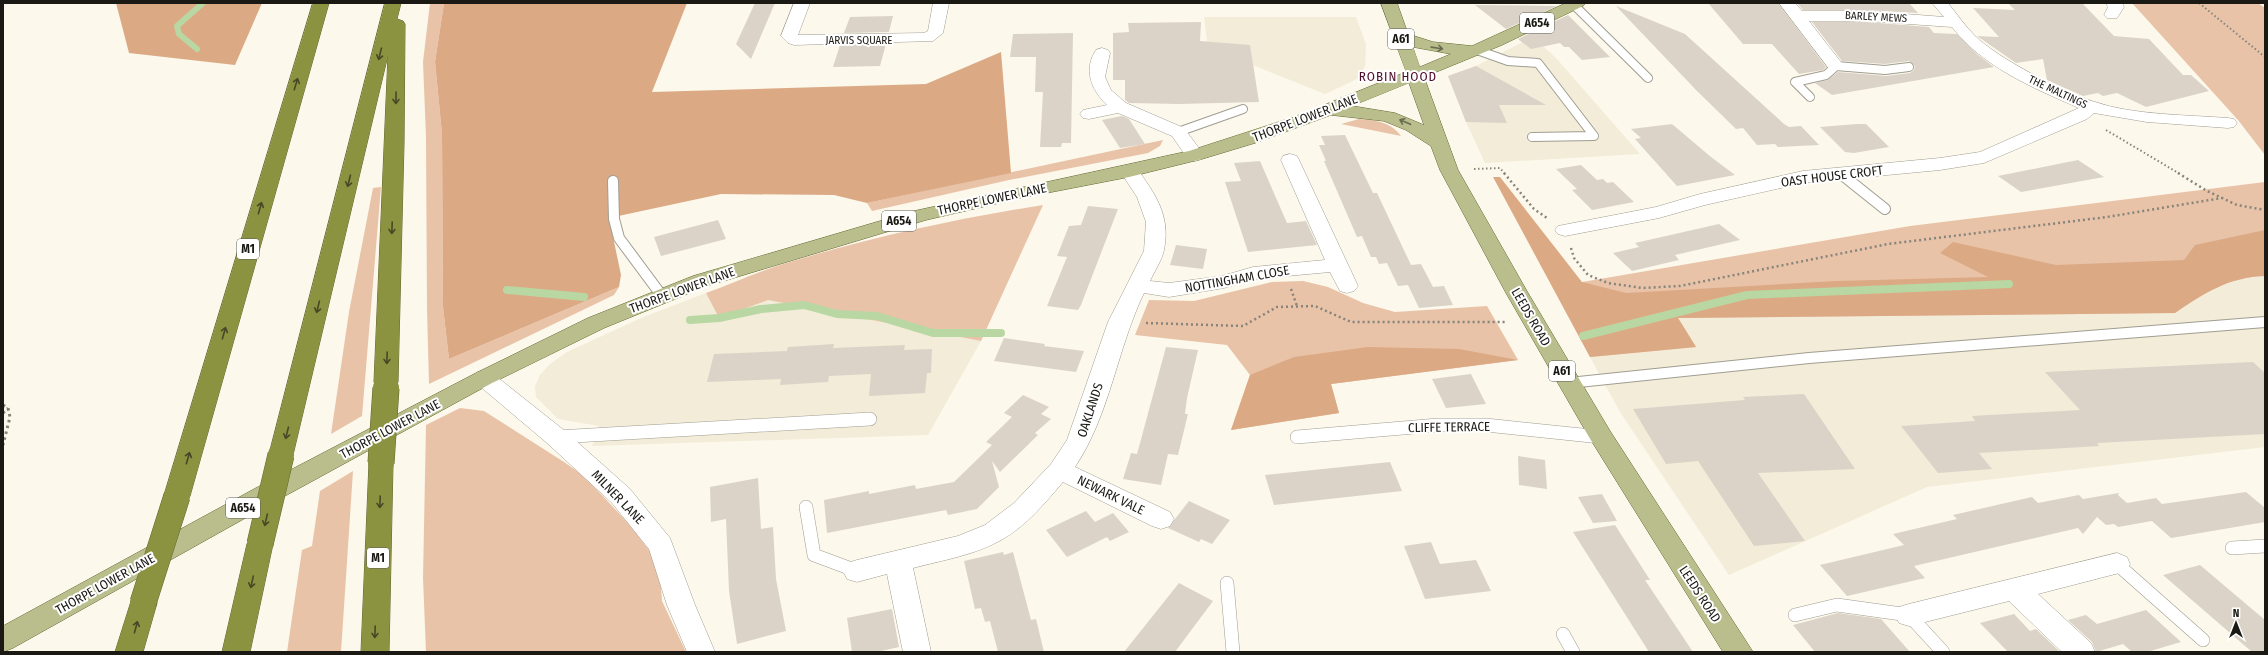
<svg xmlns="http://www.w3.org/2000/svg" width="2268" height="655" font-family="'Fira Sans Condensed',sans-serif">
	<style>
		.built { fill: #f2ecd8 }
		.green { fill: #e9c3a8 }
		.forest { fill: #dca985 }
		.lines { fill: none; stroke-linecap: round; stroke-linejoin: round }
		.stream-far1 { stroke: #b9d7a2; stroke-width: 6 }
		.stream { stroke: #b9d7a2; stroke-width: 8 }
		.building { fill: #dbd3c8 }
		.service-far2-casing { stroke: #a09d91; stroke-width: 10 }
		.service-far1-casing { stroke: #a09d91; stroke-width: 12 }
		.service-casing { stroke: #a09d91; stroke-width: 14 }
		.minor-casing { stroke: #a09d91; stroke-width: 1 }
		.primary-casing { stroke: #636831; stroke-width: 1 }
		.motorway-casing { stroke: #636831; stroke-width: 1 }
		.path-far2 { stroke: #86847b; stroke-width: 2; stroke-dasharray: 1.5 2.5; stroke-linecap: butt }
		.path-far1 { stroke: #86847b; stroke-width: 2.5; stroke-dasharray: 2 3; stroke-linecap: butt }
		.path { stroke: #86847b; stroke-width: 3; stroke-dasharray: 2.5 3.5; stroke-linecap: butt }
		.service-far2 { stroke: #fff; stroke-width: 8 }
		.service-far1 { stroke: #fff; stroke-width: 10 }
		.service { stroke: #fff; stroke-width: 13 }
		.minor { fill: #fff; fill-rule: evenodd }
		.primary { fill: #b9be8c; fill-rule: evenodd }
		.motorway { fill: #8b9240; fill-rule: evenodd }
		.motorway-bridge-far1-casing { stroke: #636831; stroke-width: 22; stroke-linecap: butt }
		.motorway-bridge-casing { stroke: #636831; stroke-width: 27; stroke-linecap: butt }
		.motorway-bridge-far1 { stroke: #8b9240; stroke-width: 21 }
		.motorway-bridge { stroke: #8b9240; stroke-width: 26 }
		.oneway { stroke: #6a6c50 }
		.oneway2 { stroke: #474926 }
		.labels { text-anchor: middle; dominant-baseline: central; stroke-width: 4; stroke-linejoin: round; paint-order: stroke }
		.far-street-label { font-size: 11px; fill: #1a1914; stroke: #fff }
		.shield { fill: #fff; stroke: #5f5e5a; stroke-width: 1 }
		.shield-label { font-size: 12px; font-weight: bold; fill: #1a1914 }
		.far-quarter-label { font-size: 13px; letter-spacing: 1px; fill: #4f0c28; stroke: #fff }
		.street-label { font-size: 13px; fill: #1a1914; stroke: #fff }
	</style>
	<rect width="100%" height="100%" fill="#fcf8eb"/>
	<path class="built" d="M1204,17H1356L1366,44L1365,66L1359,78L1325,94L1208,47Z
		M1533,37L1556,58L1640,154L1485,163L1466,122L1448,76L1476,66Z
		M2249,276H2265V447L1927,487L1729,575L1620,412L1590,357L1695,347L1678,318L2175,313L2211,289Z
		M706,293L719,318L768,299L981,341L928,435L592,446L599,426L558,419L536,397L535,386L540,375L550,364L567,352L641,318Z"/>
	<path class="green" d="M430,3H444L435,62L442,134L443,307L449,359L619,287L614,295L429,384L427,309L426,137L423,62Z
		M2132,3H2258L2265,8V155L2238,120Z
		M1359,119C1375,120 1391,122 1401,136L1341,124Z
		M1163,140L1160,146L1148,153L1009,180L872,211L867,203Z
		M2265,182V276C2229,277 2204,293 2175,313L1678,318L1696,347L1590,357L1553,287L1910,226Z
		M381,187L362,416L331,434L349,312L373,188Z
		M1043,205L981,341L768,300L719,318L706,293C731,284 757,272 783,264C868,238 955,219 1043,205Z
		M1303,281L1328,287L1363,303L1395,312L1487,306L1518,360L1331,384L1339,413L1231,430L1250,375L1227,345L1135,335L1149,300L1194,301L1272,282Z
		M460,408L484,411L564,462L584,476L629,524L659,563L662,601L686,652H426L423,578L426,425Z
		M353,471L341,652H287L302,550L312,546L320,491Z"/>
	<path class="forest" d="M116,3H262L235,65L129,53Z
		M444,3H687L652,92L926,84L1001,52L1011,173L867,203L834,195L721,194L609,218L621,275L619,287L449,359L443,307L442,134L435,62Z
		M1493,177H1500L1582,282L1626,293L1836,281L1988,277L1940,253L1953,242L2056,265L2184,260L2195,245L2265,230V276C2229,277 2204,293 2175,313L1678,318L1696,347L1590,357Z
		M1368,347L1459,349L1518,360L1331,384L1339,413L1231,430L1250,375L1294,357Z"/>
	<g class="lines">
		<path class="stream-far1" d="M197,49L179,34L177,26L203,3"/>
		<path class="stream" d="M507,290L584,297
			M690,320L719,318L761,309L804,305L837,314L877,316L933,333H1001
			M1583,336L1747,295L2009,284"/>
	</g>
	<path class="building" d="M755,3H775L751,59L736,44Z
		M1708,3H1778L1826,67L1823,70L1799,74L1772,44H1743Z
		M1797,3H1909L1918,13L1866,10H1803Z
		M2008,3H2082L2114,36L2149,39L2183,75H2191L2209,91L2146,107L2117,93L2103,96L2098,93L2083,96L2067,89L2047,80L2043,59L2016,63L1977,36L1999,37L1973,8L2015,10Z
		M1475,5L1557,6L1506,29Z
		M1616,6L1685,34L1784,124L1789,127L1801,126L1819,145L1778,147L1775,144L1757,145L1743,128L1736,129L1697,91Z
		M1568,15L1610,57L1582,60L1569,47H1564L1560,43L1531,49L1518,39Z
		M893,16L889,32L844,33L850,17Z
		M1201,22L1200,41L1250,45L1259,102L1179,104L1129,103L1125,100V80H1113V33L1129,32L1128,23Z
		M1812,22H1866L1929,27L1934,33L1957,34L1978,55L1994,67L1832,95L1815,83L1828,80L1838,72L1886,76L1910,73L1914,70L1915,66L1909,61L1885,64L1842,61Z
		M1073,33L1071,143H1062L1061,147H1040L1043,92H1035L1036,57H1010L1013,34Z
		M886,44L880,66L833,67L840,45Z
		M1476,66L1546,105H1499L1507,123L1466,122L1448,76Z
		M1122,116L1129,119L1145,144L1120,148L1102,120Z
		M1672,124L1711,157L1735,175L1677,186L1635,139L1641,138L1631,129Z
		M1857,124H1866L1889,147L1854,153L1845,152L1820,127Z
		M1345,135L1373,193H1377L1411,265L1421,264L1433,287L1444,286L1453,305L1419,308L1408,285L1398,286L1387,263L1379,264L1376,257H1371L1362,236L1357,237L1324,161H1326L1319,145H1325L1321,136Z
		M2078,160L2104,177L2021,192L1998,176Z
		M1260,161L1287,223L1306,221L1317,245L1248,252L1225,182L1241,181L1234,163Z
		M1581,165L1597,180L1603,179L1607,183L1613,182L1634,202L1592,210L1572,190L1577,189L1556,169Z
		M1088,206L1118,209L1081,305L1078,310L1047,306L1067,257L1057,256L1069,226L1081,225Z
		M718,220L726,239L661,256L654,237Z
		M1719,224L1740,240L1675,255L1679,260L1632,271L1613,253L1639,247L1635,243Z
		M1176,245L1207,249L1203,269L1170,265Z
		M1004,338L1045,344L1044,346L1084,351L1076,372L994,361Z
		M834,344L833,348L905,345L904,350L932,349L931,373H927L925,393L869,396L871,374L829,376L828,382L780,385L781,379L707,382L714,354L787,351L788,347Z
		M1166,347L1198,350L1187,398L1185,414H1188L1178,455L1168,454L1161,485L1123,479L1131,453L1137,454Z
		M2253,362L2265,373V434L2097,443L2099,446L1979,453L1992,469L1938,473L1901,426L1975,421L1972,416L2080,410L2045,372Z
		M1471,374L1486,404L1446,408L1432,379Z
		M1804,394L1855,469L1758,473L1805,541L1754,546L1698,461L1666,464L1633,409L1745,400L1743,397Z
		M1023,395L1049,407L1041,414L1051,419L1035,433L1038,435L1000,472L992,461L999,487L977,509L948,515L946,510L827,533L824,500L869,491V494L915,485L916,489L954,482L992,445L986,442L1012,417L1004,413Z
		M1518,456L1545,460L1547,489L1519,485Z
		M1390,462L1402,491L1274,505L1265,475Z
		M758,478L761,529L773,527L776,579L786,631L737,644L729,591L726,519L711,522L710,487Z
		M2246,492L2265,508V522L2171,538L2152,521L2118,527L2114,524L2106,525L2097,517L2083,534L2078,528L1914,566L1925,578L1847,596L1820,565L1904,545L1893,534L1957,519L1953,515L2032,497L2038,503L2079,495L2083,499L2119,493L2118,495L2127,503L2156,498L2162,504Z
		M1602,494L1617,521L1593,523L1578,497Z
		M1189,501L1230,520L1212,544L1201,539L1199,542L1168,528Z
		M1086,511L1095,522L1113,513L1129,532L1110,541L1107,537L1067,557L1046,530Z
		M1615,525L1650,580H1645L1693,652H1649L1573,532Z
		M1431,542L1440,564L1476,560L1491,591L1425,599L1404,546Z
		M1003,552L1004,555L1013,552L1031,620L1036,619L1044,652H998L990,621L985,622L981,608L975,609L964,561Z
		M2200,565L2265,620V652H2252L2163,575Z
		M1179,583L1213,601L1175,652H1124Z
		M892,609L899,647L877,652H852L847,618Z
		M2146,610L2181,642L2147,652H2132L2123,644L2096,652L2092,642L2068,620L2086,615L2097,624Z
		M1838,613L1881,619L1910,652H1815L1793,625Z
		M2014,614L2030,631L2036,629L2060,652H2008L1980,623Z"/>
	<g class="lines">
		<g class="service-far2-casing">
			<path id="service-far2" d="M1574,5L1648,78
				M1477,50L1508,61L1538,63L1594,136L1532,137
				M1810,97L1795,82L1826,75L1836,66L1885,70L1909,67
				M1178,132L1243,109
				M1839,173L1841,174"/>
		</g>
		<g class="service-far1-casing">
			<path id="service-far1" d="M1840,173L1885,209
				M613,181L614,219L619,238L662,296
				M1569,383L1809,358L2265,322"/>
		</g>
		<g class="service-casing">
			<path id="service" d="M557,437L870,419
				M1297,437L1438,425H1486L1601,437
				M806,507L814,555L857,571
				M2232,548L2265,546
				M2117,564L2203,640
				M1227,583L1233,652
				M1795,615L1837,605L1909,615L1943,652
				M1563,634L1573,652"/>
		</g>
		<g class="minor-casing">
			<path id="minor" d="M794,3H810L798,35L924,33L928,31L933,3H949L943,33L933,41L794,45L788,43L781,36Z
				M1779,3H1795L1802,11H1866L1944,17L1932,3H1948C1957,14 1965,26 1975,36C1999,59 2063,92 2095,102C2132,115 2188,115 2228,118L2234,119L2237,123L2234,127L2228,128L2147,122L2094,113L2087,119L1984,163L1940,170L1803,183L1705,205L1659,218L1565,236L1558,234L1555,230L1558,226L1656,207L1700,194L1803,171L1940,158L1980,152L2079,108C2033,88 1983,67 1952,27L1866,21H1809L1844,66L1842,70H1830Z
				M2106,3H2122L2124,7L2117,18H2107L2104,15L2108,7Z
				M1102,48L1108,50L1110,53L1105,77L1111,90L1126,103L1184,128L1204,155L1202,159L1195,161L1188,159L1172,136L1118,113L1089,119L1083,118L1080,114L1083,110L1107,105C1091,90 1083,69 1096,50Z
				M1290,154L1297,156L1299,160L1358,286L1354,291L1347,293L1340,291L1330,272L1255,279L1224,288L1169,297L1144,293C1117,349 1110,415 1075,467L1170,512L1174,519L1170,526L1161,529L1152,526L1063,482C1045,503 1027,525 1003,539C976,555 943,560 913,568L931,652H903L887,574L857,582L847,579L843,571L847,563L857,560L958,536L985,525L1014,503L1051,464L1067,440L1108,322L1144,251L1146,222L1137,197L1120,171L1122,167L1129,165L1136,167C1155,194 1171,215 1164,250C1162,260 1154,272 1150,281L1169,283L1222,276L1253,267L1325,260L1281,160L1283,156Z
				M484,370L492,373L565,431L630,489L670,538L695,605L715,652H687L667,605L649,549L612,503L547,443L476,383L472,378L476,373Z
				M2117,553L2127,557L2130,564L2127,571L2038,594L2091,643L2095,652H2062L2009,601L1909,626L1899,623L1895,615L1899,607L1909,604Z"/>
		</g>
		<g class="primary-casing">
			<path id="primary" d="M1381,3H1397L1408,34L1433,42L1472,46L1566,3H1586L1583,6L1502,45L1424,77L1458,170L1528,293L1610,431L1753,652H1723L1589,437L1506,293L1440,170L1431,146L1406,130L1384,121L1331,115L1255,143L1202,159L1129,177L1021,198L926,220L707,286L604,328L492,383L274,502L13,648L3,652V626L256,488L476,373L588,318L693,276L914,211L1189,151L1294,117L1406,72ZM1413,47L1451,54L1420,67ZM1409,83L1424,125L1395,113L1352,106Z"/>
		</g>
		<g class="motorway-casing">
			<path id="motorway" d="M313,3H329L190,496L186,503L177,505L168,503L164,496Z
				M385,3H401L397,19L403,21L405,24L404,143L398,382L394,388L386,390L378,388L374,382L388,55L293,455L290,461L281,464L272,461L269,455Z
				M381,454L390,457L393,463L389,652H361L369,463L372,457Z
				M260,534L269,537L273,544L250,652H222L247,544L251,537Z
				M143,592L153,595L157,603L143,652H115L133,595Z"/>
		</g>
		<path class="path-far2" d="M2199,3L2265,57
			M2106,130L2180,174
			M1474,169L1500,168L1505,174"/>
		<path class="path-far1" d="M1504,173L1534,209L1547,218
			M2178,173L2207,191L2237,205L2265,210
			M1571,248L1574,258L1588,275L1608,283L1642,288L1680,286L1888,244L2107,217L2222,198
			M1291,289L1297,306
			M1146,323L1243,326L1277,307L1315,306L1351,322H1507"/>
		<path class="path" d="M3,405L8,408L10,417L3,445
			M3,413L8,408"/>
		<use href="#service-far2" class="service-far2"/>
		<use href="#service-far1" class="service-far1"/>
		<use href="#service" class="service"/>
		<use href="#minor" class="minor"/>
		<use href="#primary" class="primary"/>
		<use href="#motorway" class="motorway"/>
		<g class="motorway-bridge-far1-casing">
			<path id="motorway-bridge-far1" d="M386,389V382"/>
		</g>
		<g class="motorway-bridge-casing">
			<path id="motorway-bridge" d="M381,463L386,388
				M260,544L281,455
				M143,603L177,496"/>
		</g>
		<use href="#motorway-bridge-far1" class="motorway-bridge-far1"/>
		<use href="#motorway-bridge" class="motorway-bridge"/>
	</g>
	<defs><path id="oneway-shaft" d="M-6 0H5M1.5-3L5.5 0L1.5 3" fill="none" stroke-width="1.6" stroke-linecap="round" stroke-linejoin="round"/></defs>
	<g class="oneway">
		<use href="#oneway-shaft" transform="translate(1437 48) rotate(8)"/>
		<use href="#oneway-shaft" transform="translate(1405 122) rotate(-157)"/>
	</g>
	<g class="oneway2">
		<use href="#oneway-shaft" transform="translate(380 54) rotate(104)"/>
		<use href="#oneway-shaft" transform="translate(296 84) rotate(-73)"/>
		<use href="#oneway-shaft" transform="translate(396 98) rotate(91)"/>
		<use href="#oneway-shaft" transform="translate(349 181) rotate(104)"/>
		<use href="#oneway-shaft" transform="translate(260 208) rotate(-74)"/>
		<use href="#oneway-shaft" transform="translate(392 228) rotate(92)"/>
		<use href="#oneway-shaft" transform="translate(318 307) rotate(104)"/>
		<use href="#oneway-shaft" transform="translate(224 333) rotate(-74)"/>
		<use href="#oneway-shaft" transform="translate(387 358) rotate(92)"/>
		<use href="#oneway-shaft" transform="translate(287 433) rotate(104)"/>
		<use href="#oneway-shaft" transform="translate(188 458) rotate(-74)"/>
		<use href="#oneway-shaft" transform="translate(380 502) rotate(92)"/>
		<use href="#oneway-shaft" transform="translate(266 520) rotate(103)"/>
		<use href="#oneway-shaft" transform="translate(252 582) rotate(102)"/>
		<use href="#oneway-shaft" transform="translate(136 627) rotate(-75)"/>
		<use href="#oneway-shaft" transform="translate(375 632) rotate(92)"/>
	</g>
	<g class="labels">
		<g class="far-street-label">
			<text transform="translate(1876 17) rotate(3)">BARLEY MEWS</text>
			<text x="859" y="40">JARVIS SQUARE</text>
			<text transform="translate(2058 92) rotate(25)">THE MALTINGS</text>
		</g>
		<g class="shield">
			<rect x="1520" y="13" width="34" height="20" rx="3"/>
			<rect x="1388" y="29" width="26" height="20" rx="3"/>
			<rect x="882" y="211" width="34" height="20" rx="3"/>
			<rect x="237" y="239" width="22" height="20" rx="3"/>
			<rect x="1549" y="361" width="26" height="20" rx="3"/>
			<rect x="226" y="498" width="34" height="20" rx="3"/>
			<rect x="367" y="548" width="22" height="20" rx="3"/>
		</g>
		<g class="shield-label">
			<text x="1537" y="23">A654</text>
			<text x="1401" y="39">A61</text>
			<text x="899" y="221">A654</text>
			<text x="248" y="249">M1</text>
			<text x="1562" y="371">A61</text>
			<text x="243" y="508">A654</text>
			<text x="378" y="558">M1</text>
		</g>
		<g class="far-quarter-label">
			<text x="1398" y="76">ROBIN HOOD</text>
		</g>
		<g class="street-label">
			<text transform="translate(1305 118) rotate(-21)">THORPE LOWER LANE</text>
			<text transform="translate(1832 176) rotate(-7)">OAST HOUSE CROFT</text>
			<text transform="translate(992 199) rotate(-12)">THORPE LOWER LANE</text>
			<text transform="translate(1237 279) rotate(-10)">NOTTINGHAM CLOSE</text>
			<text transform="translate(682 290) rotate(-20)">THORPE LOWER LANE</text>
			<text transform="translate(1531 317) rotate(60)">LEEDS ROAD</text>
			<text transform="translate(1090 410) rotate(-72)">OAKLANDS</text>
			<text transform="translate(1449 427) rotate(-1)">CLIFFE TERRACE</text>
			<text transform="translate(390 429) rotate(-28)">THORPE LOWER LANE</text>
			<text transform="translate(1111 495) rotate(26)">NEWARK VALE</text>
			<text transform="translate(618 497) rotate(46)">MILNER LANE</text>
			<text transform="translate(105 584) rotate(-29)">THORPE LOWER LANE</text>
			<text transform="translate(1700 594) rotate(57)">LEEDS ROAD</text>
		</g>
	</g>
	<rect width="2268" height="655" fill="none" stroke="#1a1914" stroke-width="8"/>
	<g transform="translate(2236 623)" stroke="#ffffff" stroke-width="3" paint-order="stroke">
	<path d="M0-3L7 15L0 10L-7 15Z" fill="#1a1914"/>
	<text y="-6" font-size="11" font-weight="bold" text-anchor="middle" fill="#1a1914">N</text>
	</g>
</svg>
